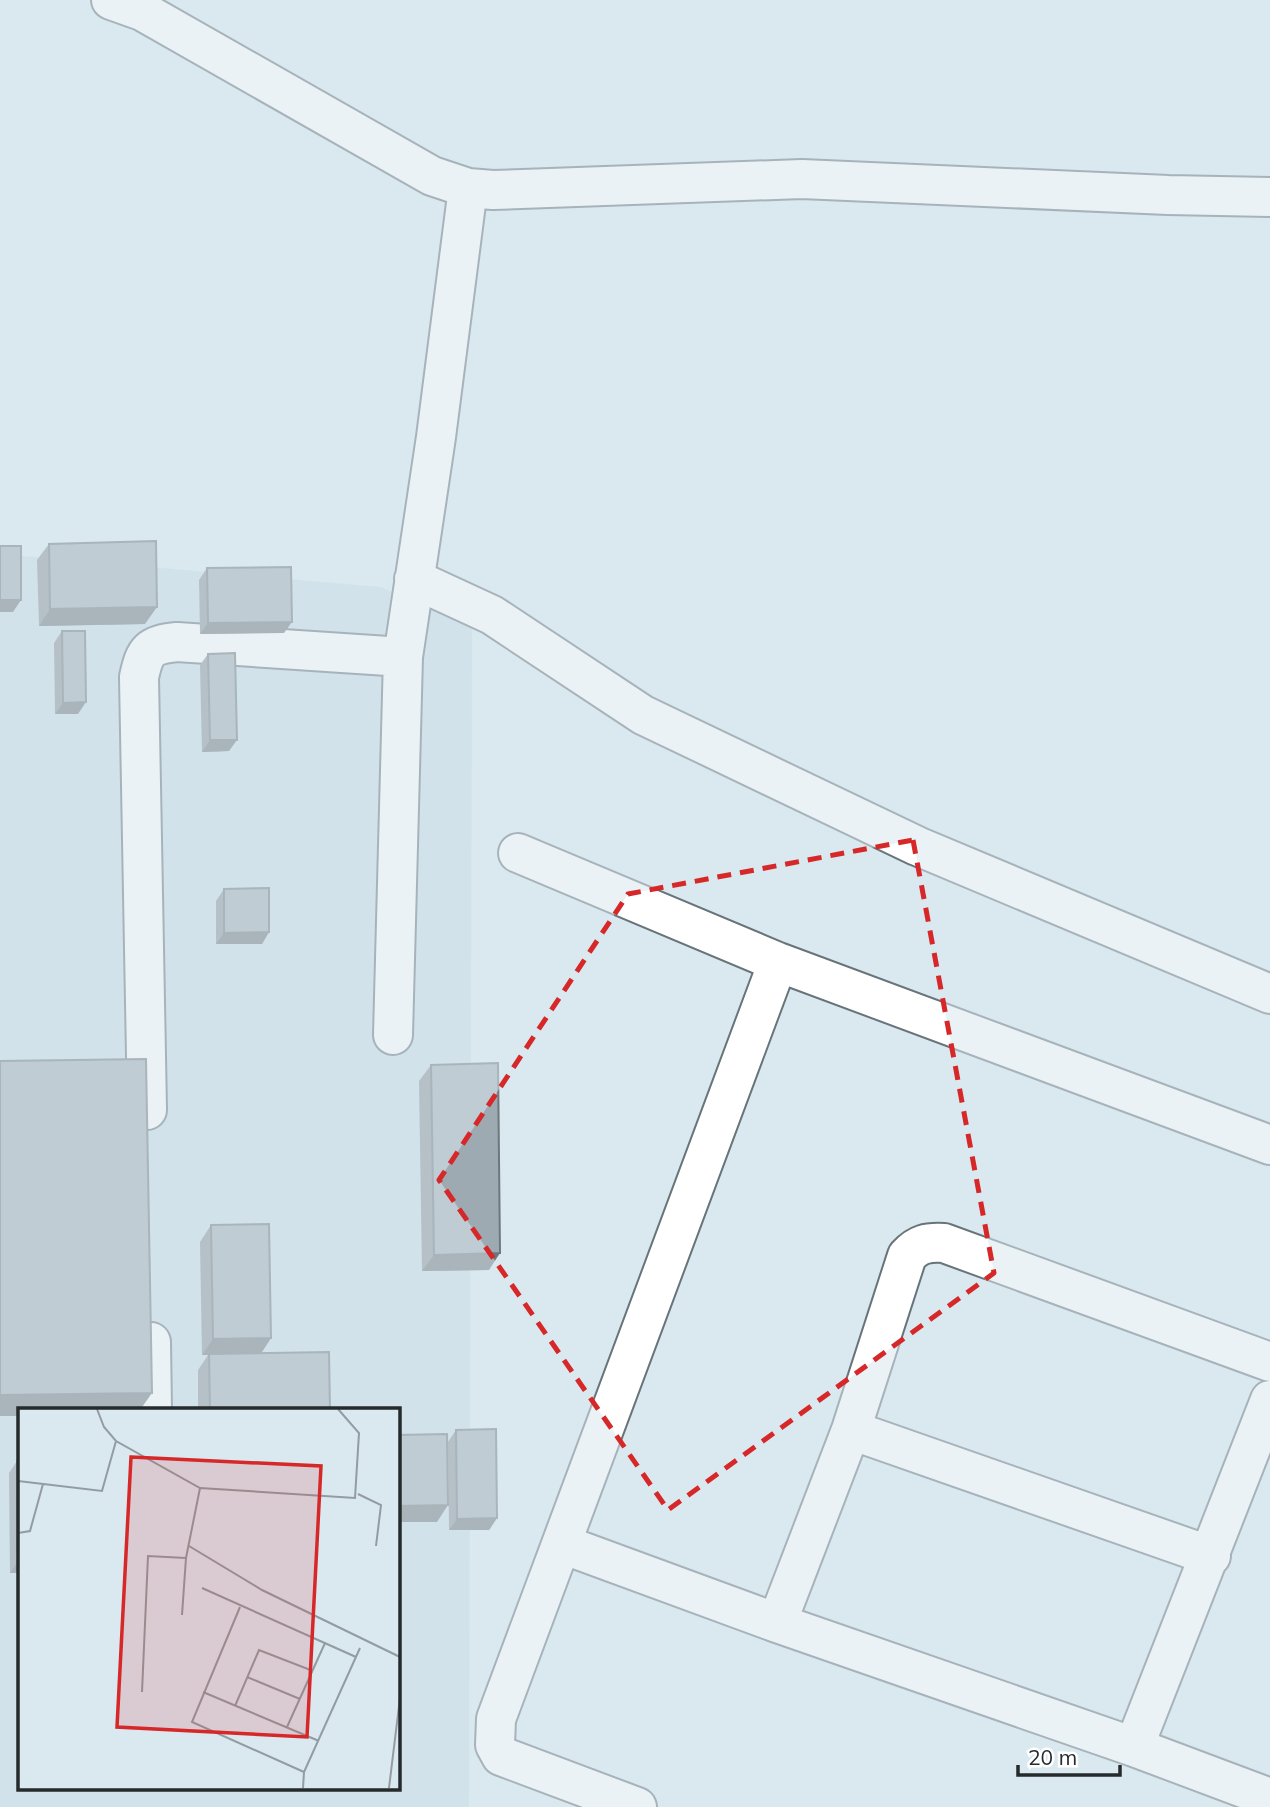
<svg xmlns="http://www.w3.org/2000/svg" width="1270" height="1807" font-family="Mulish,sans-serif">
	<style>
		.built { fill: #c7dbe7; fill-rule: evenodd }
		.lines { fill: none; stroke-linecap: round; stroke-linejoin: round }
		.minor-casing { stroke: #67747a; stroke-width: 42 }
		.minor { stroke: #fff; stroke-width: 38 }
		.wall { fill: #879298 }
		.shaded-wall { fill: #6e777c }
		.building { fill: #9daab1; stroke: #6e777c; stroke-width: 2 }
		.marked { fill: none; stroke: #d62828; stroke-width: 5; stroke-dasharray: 14 9; stroke-linejoin: round }
		.inset-road { fill: none; stroke: #929ca1; stroke-width: 2 }
		.view { fill: #d62828; fill-opacity: 0.15; stroke: #d62828; stroke-width: 3.5 }
		.inset-edge { fill: none; stroke: #252a2d; stroke-width: 3.5 }
	</style>
	<rect width="100%" height="100%" fill="#dae8ef"/>
	<path class="built" d="M0,554L380,587L472,626L469,1807H0ZM19,1410H397V1788H19Z"/>
	<g class="lines">
		<g class="minor-casing">
			<path id="minor" d="M111,0L142,11L432,176L468,188L493,190L802,179L1168,195L1270,197
				M414,579L492,615L643,715L917,846L1270,994
				M518,853L778,962L1270,1145
				M393,1035L403,657L436,437L468,188
				M147,1110L139,677C145,650 149,645 177,642L403,657
				M151,1342L152,1410
				M851,1430L1211,1556
				M562,1544L777,1623L1134,1747L1270,1798
				M777,1623L851,1430L907,1256C918,1244 927,1242 944,1243L1270,1362
				M1134,1747L1270,1400
				M637,1807L501,1756L495,1745L496,1719L778,962"/>
		</g>
		<use href="#minor" class="minor"/>
	</g>
	<path class="wall" d="M49,544L145,624L39,626L37,560Z
		M207,568L284,633L200,634L199,580Z
		M62,631L78,714H55L54,643Z
		M208,654L229,751L202,752L200,665Z
		M224,889L269,932L262,944H216V901Z
		M431,1065L489,1270L422,1271L419,1081Z
		M211,1225L271,1338L261,1353L330,1410H198V1370L208,1355H202L200,1242Z
		M456,1430L497,1518L489,1530H449L448,1442Z
		M17,1461L19,1573H10L9,1473Z"/>
	<path class="shaded-wall" d="M0,600H21L13,612H0Z
		M157,607L145,624L39,626L50,609Z
		M292,622L284,633L200,634L208,623Z
		M86,702L78,714H55L63,703Z
		M210,740H237L229,751L202,752Z
		M269,932L262,944H216L224,933Z
		M500,1253L489,1270L422,1271L434,1255Z
		M271,1338L260,1355H202L213,1339Z
		M152,1393L140,1410H19V1416H0V1395Z
		M448,1505L437,1522H397V1506Z
		M497,1518L489,1530H449L457,1519Z
		M18,1561H19V1573H10Z"/>
	<path class="building" d="M156,541L157,607L50,609L49,544Z
		M0,546H21V600H0Z
		M291,567L292,622L208,623L207,568Z
		M62,631H85L86,702L63,703Z
		M235,653L237,740H210L208,654Z
		M269,888V932L224,933V889Z
		M146,1059L152,1393L0,1395V1061Z
		M498,1063L500,1253L434,1255L431,1065Z
		M269,1224L271,1338L213,1339L211,1225Z
		M329,1352L330,1410H210L209,1354Z
		M496,1429L497,1518L457,1519L456,1430Z
		M447,1434L448,1505L397,1506V1435Z
		M17,1461H19V1561H18Z"/>
	<path d="M0 0H1270V1807H0ZM913,840L994,1273L668,1510L439,1180L628,894Z" fill="#dae8ef" fill-opacity=".55" fill-rule="evenodd"/>
	<path class="marked" d="M913,840L994,1273L668,1510L439,1180L628,894Z"/>
	<g transform="translate(18 1408)">
		<rect width="382" height="382" fill="#dae8ef"/>
		<path class="inset-road" d="M79,1L86,19L98,33L182,80L337,90L341,25L320,1M0,73L84,83L98,33M340,86L363,97L358,138M0,125L12,123L25,76M171,138L244,182L382,249M184,180L338,249M222,199L174,314L286,364M164,207L168,150L182,80M229,269L282,291M124,284L130,148L168,150M185,284L301,333M217,298L241,242L295,263M269,319L307,235M285,380L286,364L342,240M371,380L382,290"/>
		<path class="view" d="M113,49L303,58L289,329L99,319Z"/>
		<rect width="382" height="382" class="inset-edge"/>
	</g>
	<path d="M1018 1765v10h102v-10" fill="none" stroke="#252a2d" stroke-width="3.5"/>
	<text x="1028" y="1765" font-size="21" fill="#252a2d" stroke="#ffffff" stroke-width="5" paint-order="stroke">20 m</text>
</svg>
